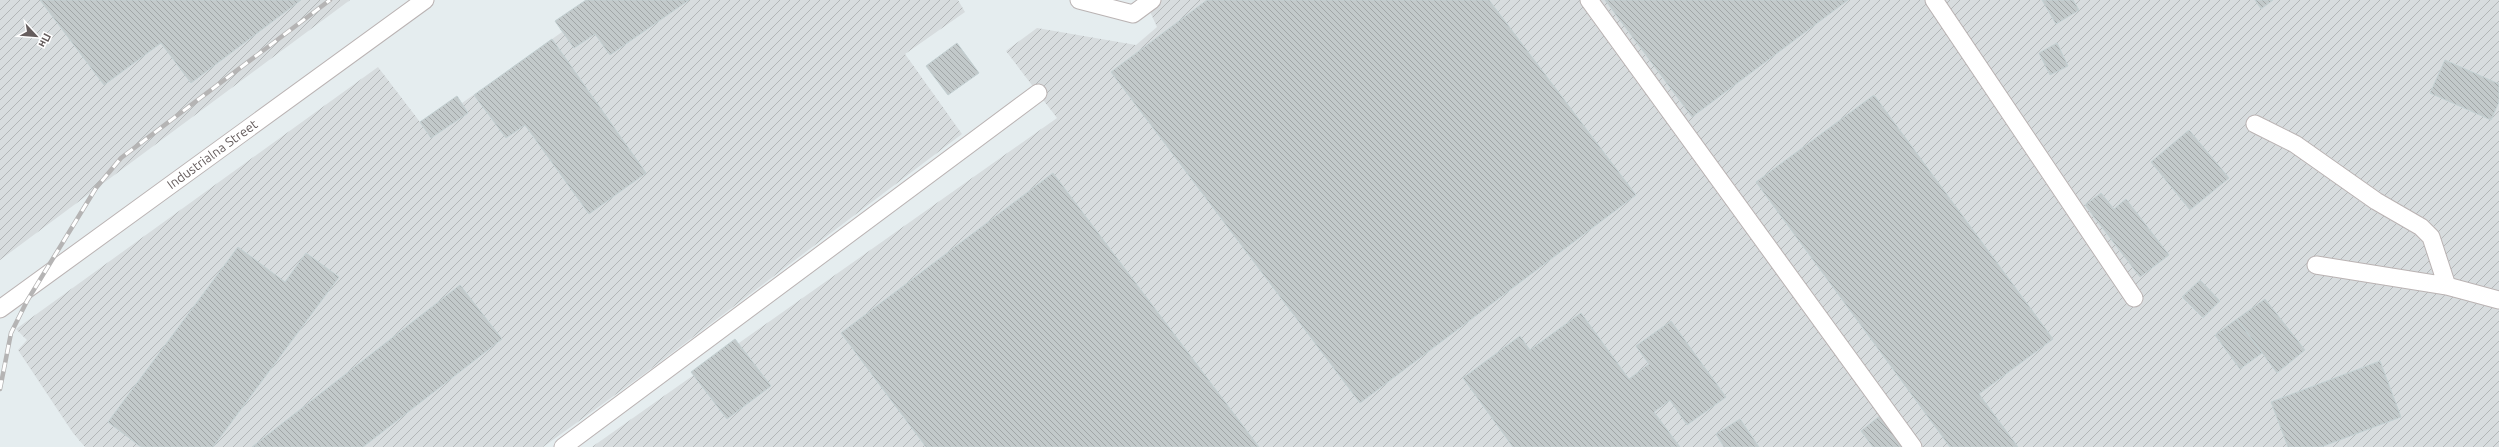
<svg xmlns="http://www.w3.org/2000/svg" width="2499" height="447" font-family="Ubuntu,sans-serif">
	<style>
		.industrial { fill: url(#industrial-furrows) }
		.building { fill: url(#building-back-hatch); stroke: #c4d1d3 }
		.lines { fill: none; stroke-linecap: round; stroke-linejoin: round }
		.minor-casing { stroke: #bab3b3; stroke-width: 19 }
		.minor { stroke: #fff; stroke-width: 17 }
		.rail-casing { stroke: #b5b4b4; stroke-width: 4.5 }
		.rail { stroke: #fff; stroke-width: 3; stroke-dasharray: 9; stroke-linecap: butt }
		.labels { text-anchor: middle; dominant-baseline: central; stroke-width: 3; stroke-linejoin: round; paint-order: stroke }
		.street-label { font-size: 13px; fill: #655d5d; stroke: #fff }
	</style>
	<defs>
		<pattern id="industrial-furrows" width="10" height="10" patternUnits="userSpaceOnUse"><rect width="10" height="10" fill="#d7dcde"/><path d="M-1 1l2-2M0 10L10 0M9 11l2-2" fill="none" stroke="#b2b6b7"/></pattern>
		<pattern id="building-back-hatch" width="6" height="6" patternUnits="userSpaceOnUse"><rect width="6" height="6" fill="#c2c9ca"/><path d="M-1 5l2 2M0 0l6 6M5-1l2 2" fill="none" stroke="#a1a6a7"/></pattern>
	</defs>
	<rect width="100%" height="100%" fill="#e5edef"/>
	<path class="industrial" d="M0,0H350L0,260Z
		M586,0H958L965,12L905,54L962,134L644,374L543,447H85L73,433L18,350L27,340L16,329L378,67L420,122L457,96L462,103L562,32L555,21Z
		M1139,0H2499V447H592L1057,118L1006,51L1037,28L1136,45L1157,27L1147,5Z"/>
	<path class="building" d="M40,0H301L191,83L161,43L104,85Z
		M586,0H689L610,55L595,34L574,48L555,21Z
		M1207,0H1489L1636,195L1360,403L1111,72Z
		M1605,0H1848L1692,117Z
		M2042,0H2073L2079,10L2056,24Z
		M2255,0H2273L2261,9Z
		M552,39L646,173L589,214L525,125L506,138L474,95Z
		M957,43L979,73L948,95L926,66Z
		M2057,43L2068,66L2050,75L2039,53Z
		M2445,60L2499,84V102L2491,120L2430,93Z
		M1874,95L2053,339L1979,394L2018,447H1950L1756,182Z
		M457,96L468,113L431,138L420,122Z
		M2189,130L2229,178L2190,210L2151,162Z
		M1053,173L1259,447H926L841,333Z
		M2101,193L2114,209L2126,199L2169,255L2140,277L2085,205Z
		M238,247L285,282L306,253L339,277L213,447H141L108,422Z
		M2200,280L2220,301L2203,318L2182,297Z
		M460,285L502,339L363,447H252Z
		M2265,299L2305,350L2277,373L2237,319Z
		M1581,313L1629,379L1649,364L1636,346L1671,321L1726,397L1687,425L1670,400L1654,412L1680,447H1513L1463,378L1520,336L1530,350Z
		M2237,319L2262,353L2240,369L2215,335Z
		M735,339L771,386L727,419L691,372Z
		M2380,361L2401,417L2321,447H2288L2271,402Z
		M1881,415L1905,447H1873L1861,431Z
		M1740,419L1759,447H1724L1716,434Z"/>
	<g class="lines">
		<g class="minor-casing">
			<path id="minor" d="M1079,0L1133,14L1152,0
				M1589,0L1913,447
				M1934,0L2134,298
				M2255,124L2295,144L2376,201L2421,227L2431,237L2447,286
				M2316,265L2447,286L2499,300
				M0,309L425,0
				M563,447L1038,93"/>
		</g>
		<use href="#minor" class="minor"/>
		<g class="rail-casing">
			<path id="rail" d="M0,389L11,333L27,301L96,188L121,158L330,0"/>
		</g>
		<use href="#rail" class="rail"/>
	</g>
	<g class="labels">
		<g class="street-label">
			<text transform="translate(212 154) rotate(-36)">Industrialna Street</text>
		</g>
	</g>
	<g transform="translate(36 36) rotate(116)" stroke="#ffffff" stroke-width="3" paint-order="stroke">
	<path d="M0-3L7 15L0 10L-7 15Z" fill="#655d5d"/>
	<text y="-6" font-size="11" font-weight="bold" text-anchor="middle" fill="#655d5d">Пн</text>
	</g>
</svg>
